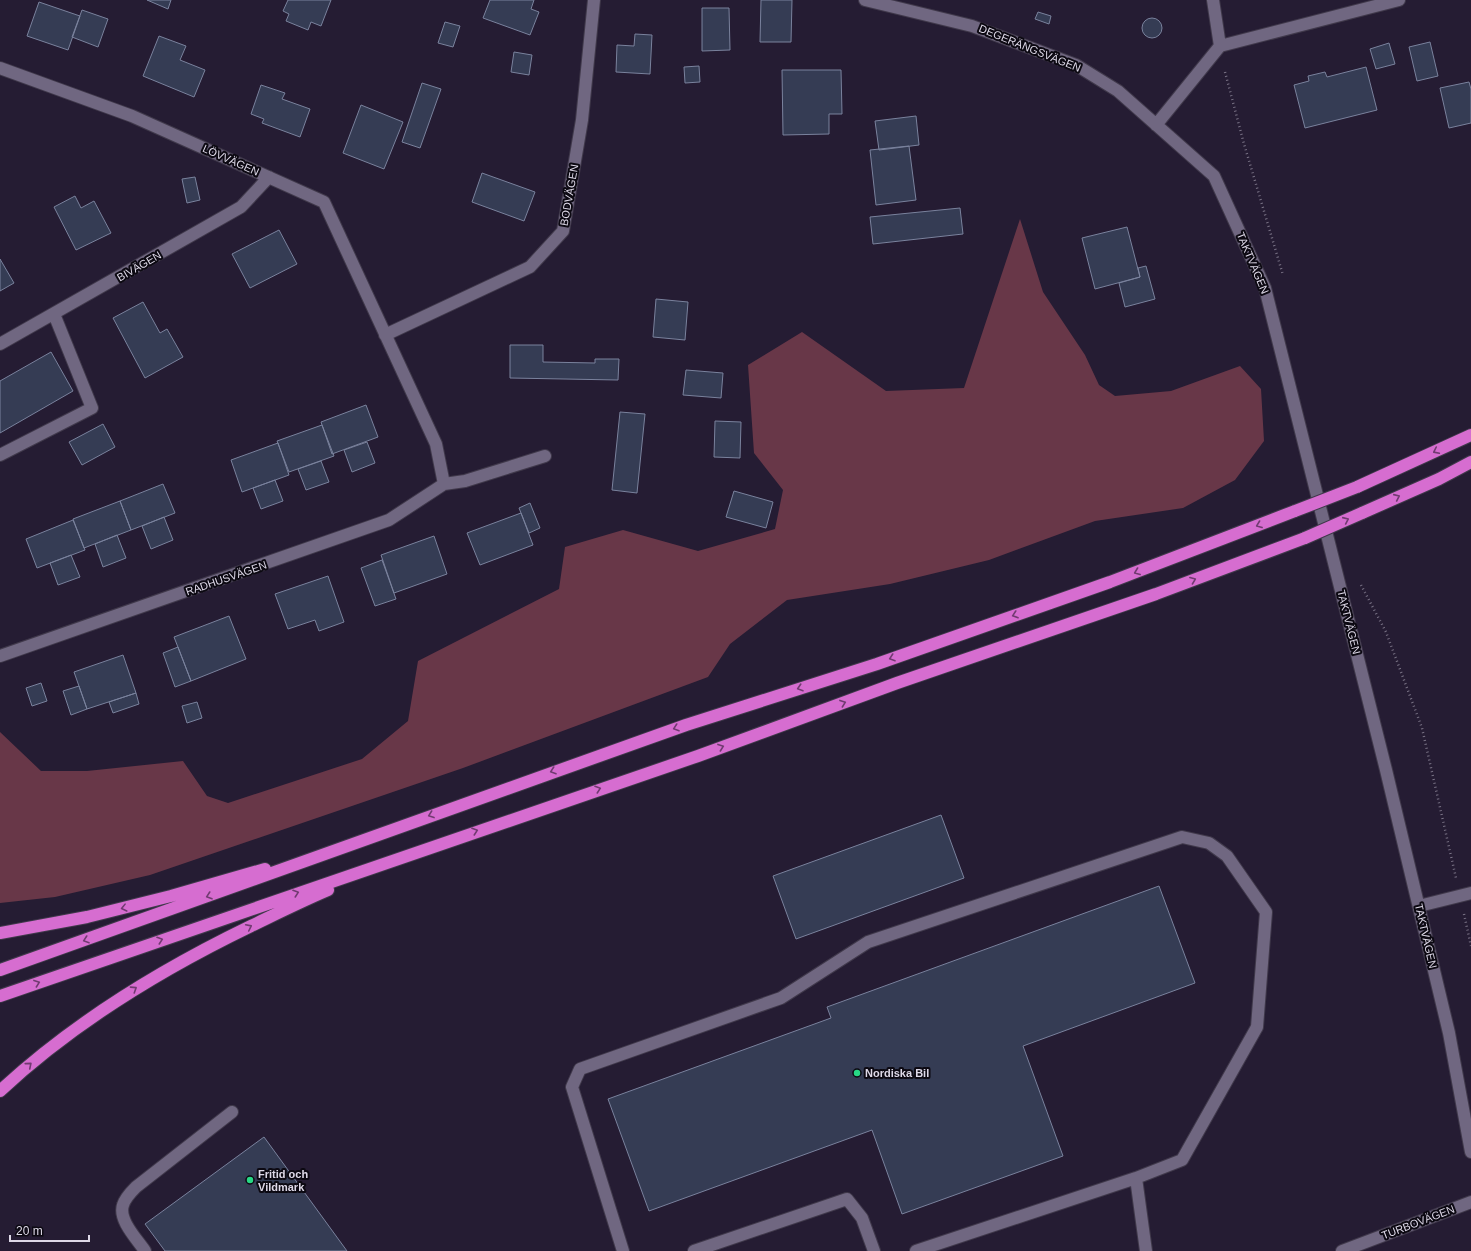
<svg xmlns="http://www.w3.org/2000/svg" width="1471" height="1251" font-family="Arial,sans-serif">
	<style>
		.forest { fill: #683748 }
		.building { fill: #353c54; stroke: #7a829d }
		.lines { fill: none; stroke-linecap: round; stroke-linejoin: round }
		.minor-casing { stroke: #40394b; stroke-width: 14 }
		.highway-casing { stroke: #40394b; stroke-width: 14 }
		.path { stroke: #787184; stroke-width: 2.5; stroke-dasharray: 1 3; stroke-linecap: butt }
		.minor { stroke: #706781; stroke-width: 12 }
		.highway { stroke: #d66dd0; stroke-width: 12 }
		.highway-bridge-casing { stroke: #40394b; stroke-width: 14; stroke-linecap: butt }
		.highway-bridge { stroke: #d66dd0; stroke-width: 12 }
		.oneway { stroke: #713b71 }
		.poi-dot { fill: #27d885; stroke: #0c0912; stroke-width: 1.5 }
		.labels { text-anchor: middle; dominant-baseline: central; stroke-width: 4; stroke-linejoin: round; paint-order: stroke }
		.street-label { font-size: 11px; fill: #ded9e8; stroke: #0c0912 }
		.poi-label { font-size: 11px; font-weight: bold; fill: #ded9e8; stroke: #0c0912; text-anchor: start }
	</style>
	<rect width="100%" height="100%" fill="#251c33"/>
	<path class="forest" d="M1020,219L1043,292L1085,355L1099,385L1115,396L1171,391L1240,366L1261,389L1264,441L1235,480L1183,508L1095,521L989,560L890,584L787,600L730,644L708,677L463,768L150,875L55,897L0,903V732L41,771H87L183,761L207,796L228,803L362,759L408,721L418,661L559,589L565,547L623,530L698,551L775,529L783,490L754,453L748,365L802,332L886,391L964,388Z"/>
	<path class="building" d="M147,0H171L168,9Z
		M288,0H331L321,26L311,22L308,30L286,21L289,14L283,11Z
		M490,0H534L531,9L539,12L530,35L483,18Z
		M761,0H792L791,42H760Z
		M39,2L80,16L68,50L27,36Z
		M702,8H729L730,50L702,51Z
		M82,10L108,19L98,47L72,37Z
		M1038,12L1051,16L1049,24L1035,19Z
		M1142 28a10 10 0 1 1 20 0a10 10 0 1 1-20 0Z
		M445,22L460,26L453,47L438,43Z
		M635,34L652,35L650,74L616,72L617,45L634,46Z
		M159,36L186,46L180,60L205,70L194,97L143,76Z
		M1430,42L1438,76L1417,81L1409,47Z
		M1389,43L1395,64L1376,69L1370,49Z
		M514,52L532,55L529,75L511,72Z
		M699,66L700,82L685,83L684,67Z
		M1366,67L1377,110L1305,128L1294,85L1309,81L1308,76L1325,72L1327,77Z
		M782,70H841L842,114H829V134L783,135Z
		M1469,82L1471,89V123L1449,128L1440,88Z
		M422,83L441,89L420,148L402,142Z
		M261,85L285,93L282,99L310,109L300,137L262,123L264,119L251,114Z
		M361,105L403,122L384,169L343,153Z
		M916,116L919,145L879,150L875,121Z
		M909,146L916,200L876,205L870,150Z
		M482,173L535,192L524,221L472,202Z
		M195,177L200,200L187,203L182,179Z
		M75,196L81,208L94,201L111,233L76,250L54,207Z
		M960,208L963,234L873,244L870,217Z
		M1127,227L1140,277L1095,289L1082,238Z
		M279,230L297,264L250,288L232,254Z
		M0,259L14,283L0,291Z
		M1146,266L1155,299L1125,307L1119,283L1140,277L1138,268Z
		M656,299L688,302L685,340L653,337Z
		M143,302L160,333L167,329L183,357L145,378L113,318Z
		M510,345H543V362L595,363V359H619L618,380L510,378Z
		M51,352L73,391L0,433V381Z
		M686,370L723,373L721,398L683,395Z
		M366,405L378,437L332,454L321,422Z
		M620,412L645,414L637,493L612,490Z
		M715,421L741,422L740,458L714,457Z
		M103,424L115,447L82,465L69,442Z
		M322,425L334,456L289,472L277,441Z
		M367,442L375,463L352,472L344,450Z
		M278,443L289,475L242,492L231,460Z
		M321,461L329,482L306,490L298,469Z
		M275,480L283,501L261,509L253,488Z
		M163,484L175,513L131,530L120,501Z
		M734,491L773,502L766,528L726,517Z
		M120,501L131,530L84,548L73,519Z
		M530,503L540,528L529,533L519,508Z
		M521,513L533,545L480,565L467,533Z
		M164,517L173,540L151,549L142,526Z
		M73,520L85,550L37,568L26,539Z
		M117,535L126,558L103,567L95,544Z
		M434,536L447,574L394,593L381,555Z
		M71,555L80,577L58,585L50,563Z
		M382,560L396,599L375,606L361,568Z
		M328,576L344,622L319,631L315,620L288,629L275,594Z
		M229,616L246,659L191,681L174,637Z
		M178,647L191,681L175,687L163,653Z
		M123,655L136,693L87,709L74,672Z
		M41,683L47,701L32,706L26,688Z
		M79,686L87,709L71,715L63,691Z
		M136,693L139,704L113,713L109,702Z
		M197,702L202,718L187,723L182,706Z
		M941,815L964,878L796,939L773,876Z
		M1159,886L1195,983L1023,1046L1063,1156L902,1214L872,1130L649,1211L608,1099L831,1018L827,1007Z
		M264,1137L347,1251H165L145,1224Z"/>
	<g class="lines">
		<g class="minor-casing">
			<path id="minor" d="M865,0L972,26L1076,65L1118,91L1214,176L1265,288L1386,770L1449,1033L1471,1152
				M1213,0L1220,46
				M0,68L132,116L324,202L436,444L444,484L389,520L0,656
				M1156,125L1220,46L1399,0
				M385,335L530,267L563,231L582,120L594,0
				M0,344L241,207L269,177
				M0,455L92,408L54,314
				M444,484L465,481L545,456
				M1419,906L1471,893
				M145,1251C137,1239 118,1220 123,1205C125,1198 131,1192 136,1187L232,1112
				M623,1251L572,1087L580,1069L781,998L868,942L1182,837L1209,843L1227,856L1266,912L1257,1027L1182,1160L1136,1178L1146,1251
				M694,1251L847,1199L862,1218L874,1251
				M916,1251L1136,1178
				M1342,1251L1471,1202"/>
		</g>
		<g class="highway-casing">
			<path id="highway" d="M1357,487L1471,435
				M1362,513L1439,479L1471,462
				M0,933L87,917L171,896L265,869
				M0,970L686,725L877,664L1110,582L1295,511
				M0,996L698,756L897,683L1156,594L1305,538
				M0,1091C74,1022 160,970 251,926C276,914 302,901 328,890"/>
		</g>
		<path class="path" d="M1225,72L1244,144L1283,275
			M1361,585L1386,632L1422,728L1456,878
			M1464,914L1471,946"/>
		<use href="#minor" class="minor"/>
		<use href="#highway" class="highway"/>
		<g class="highway-bridge-casing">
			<path id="highway-bridge" d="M1295,511L1357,487
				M1305,538L1362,513"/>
		</g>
		<use href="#highway-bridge" class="highway-bridge"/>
	</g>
	<defs><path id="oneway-chevron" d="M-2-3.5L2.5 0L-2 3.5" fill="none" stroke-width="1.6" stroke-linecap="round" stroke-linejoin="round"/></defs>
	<g class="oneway">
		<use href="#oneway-chevron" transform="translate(1436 451) rotate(154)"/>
		<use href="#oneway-chevron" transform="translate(1397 497) rotate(-24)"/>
		<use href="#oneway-chevron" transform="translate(1346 520) rotate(-24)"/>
		<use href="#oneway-chevron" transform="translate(1259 525) rotate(159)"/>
		<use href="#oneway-chevron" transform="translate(1137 572) rotate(159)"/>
		<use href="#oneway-chevron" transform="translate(1193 580) rotate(-21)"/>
		<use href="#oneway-chevron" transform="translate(1015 615) rotate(161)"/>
		<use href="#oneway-chevron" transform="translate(892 658) rotate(161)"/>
		<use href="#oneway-chevron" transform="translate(800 688) rotate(162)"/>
		<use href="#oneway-chevron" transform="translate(843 703) rotate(-20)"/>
		<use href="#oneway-chevron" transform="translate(676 728) rotate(161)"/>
		<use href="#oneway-chevron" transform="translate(721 747) rotate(-20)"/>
		<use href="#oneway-chevron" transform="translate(553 771) rotate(161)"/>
		<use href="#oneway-chevron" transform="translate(598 789) rotate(-19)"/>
		<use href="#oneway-chevron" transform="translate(431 815) rotate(160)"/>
		<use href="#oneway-chevron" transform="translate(475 831) rotate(-19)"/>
		<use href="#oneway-chevron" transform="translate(296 893) rotate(-19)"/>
		<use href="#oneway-chevron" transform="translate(209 896) rotate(161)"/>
		<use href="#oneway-chevron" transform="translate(124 908) rotate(166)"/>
		<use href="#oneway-chevron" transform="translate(249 927) rotate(-26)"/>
		<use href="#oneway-chevron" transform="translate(86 940) rotate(161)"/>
		<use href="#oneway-chevron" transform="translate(160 940) rotate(-19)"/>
		<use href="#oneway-chevron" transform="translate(37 983) rotate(-20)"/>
		<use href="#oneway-chevron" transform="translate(134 989) rotate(-33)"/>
		<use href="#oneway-chevron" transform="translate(29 1065) rotate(-40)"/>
	</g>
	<g class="poi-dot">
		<circle cx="857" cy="1073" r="4"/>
		<circle cx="250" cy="1180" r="4"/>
	</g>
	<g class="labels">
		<g class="street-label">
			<text transform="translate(1030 48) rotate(22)">DEGERÄNGSVÄGEN</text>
			<text transform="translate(231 160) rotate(24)">LÖVVÄGEN</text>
			<text transform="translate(569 195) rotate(-80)">BODVÄGEN</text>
			<text transform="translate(1253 263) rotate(67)">TAKTVÄGEN</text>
			<text transform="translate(139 266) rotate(-30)">BIVÄGEN</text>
			<text transform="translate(226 578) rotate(-19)">RADHUSVÄGEN</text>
			<text transform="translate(1349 622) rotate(76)">TAKTVÄGEN</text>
			<text transform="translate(1426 936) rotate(77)">TAKTVÄGEN</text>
			<text transform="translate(1418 1222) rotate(-21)">TURBOVÄGEN</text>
		</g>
		<g class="poi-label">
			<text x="865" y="1073">Nordiska Bil</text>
			<text x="258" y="1174">Fritid och<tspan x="258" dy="13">Vildmark</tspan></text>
		</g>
	</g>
	<path d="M10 1235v6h79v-6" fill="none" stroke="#ded9e8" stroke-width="2"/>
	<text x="16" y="1235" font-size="12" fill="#ded9e8" stroke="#0c0912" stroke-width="3" paint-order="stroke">20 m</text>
</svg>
